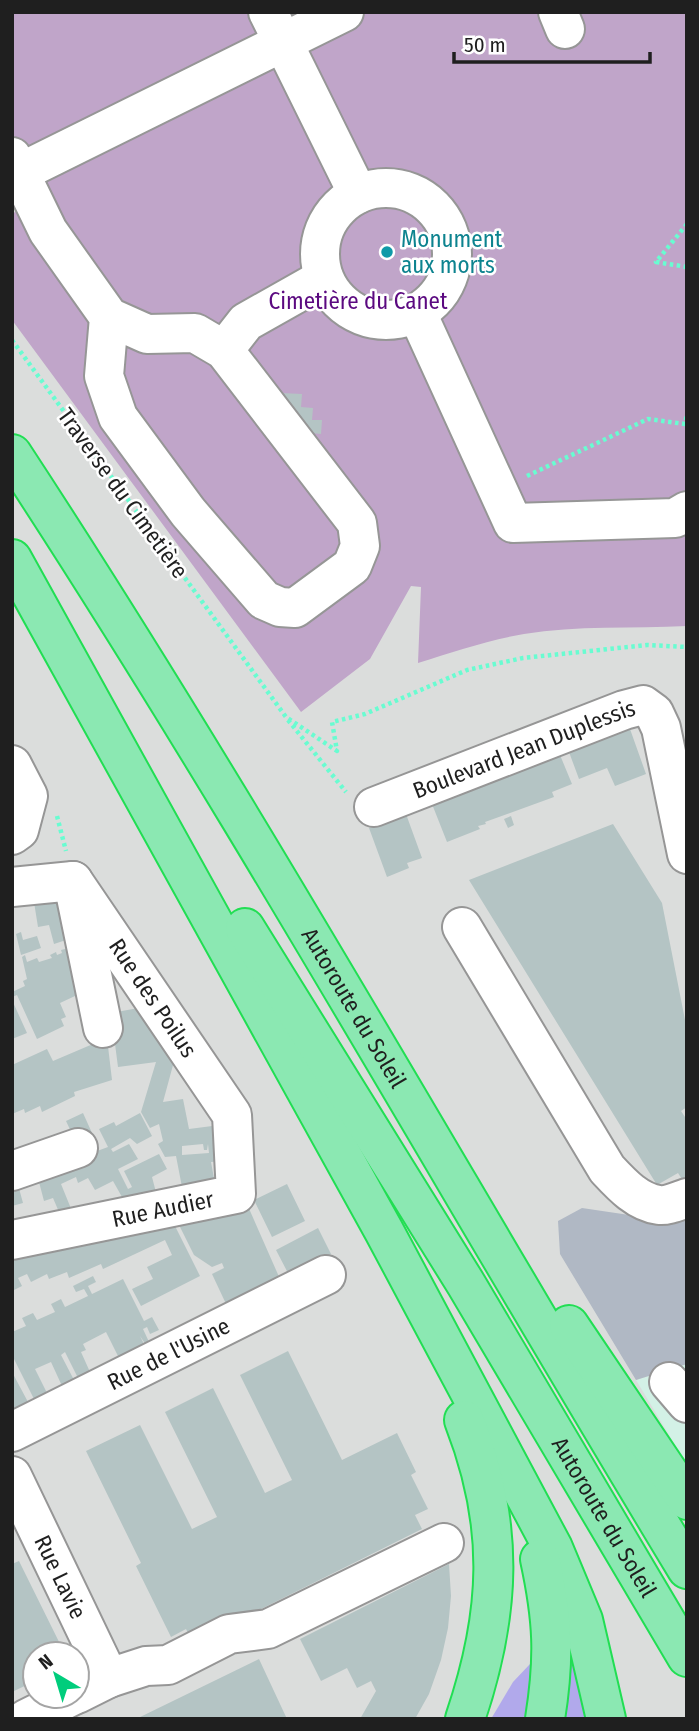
<svg xmlns="http://www.w3.org/2000/svg" width="699" height="1731" font-family="'Fira Sans Condensed',sans-serif">
	<style>
		.residential { fill: #dbdddc; fill-rule: evenodd }
		.commercial { fill: #d3f1e6 }
		.construction { fill: #b0b8c4 }
		.grass { fill: #b1a9eb }
		.cemetery { fill: #c0a5c9 }
		.building { fill: #b4c4c4; fill-rule: evenodd }
		.lines { fill: none; stroke-linecap: round; stroke-linejoin: round }
		.minor-casing { stroke: #969696; stroke-width: 42 }
		.highway-casing { stroke: #21de53; stroke-width: 42 }
		.path { stroke: #69fcd1; stroke-width: 4.5; stroke-dasharray: 3.5 3.5; stroke-linecap: butt }
		.minor { stroke: #fff; stroke-width: 38 }
		.highway { stroke: #8be8b2; stroke-width: 38 }
		.culture-dot { fill: #0f9aa8; stroke: #fff; stroke-width: 2.5 }
		.labels { text-anchor: middle; dominant-baseline: central; stroke-width: 5; stroke-linejoin: round; paint-order: stroke }
		.culture-label { font-size: 23px; fill: #0d838f; stroke: #fff; text-anchor: start }
		.park-label { font-size: 23px; fill: #5b0980; stroke: #fff }
		.street-label { font-size: 23px; fill: #1f1f1f; stroke: #fff }
	</style>
	<rect width="100%" height="100%" fill="#e4edf0"/>
	<path class="residential" d="M12,12H687V1719H12ZM35,1654H77V1696H35Z"/>
	<path class="commercial" d="M687,1364V1465L636,1380Z"/>
	<path class="construction" d="M582,1208L663,1220L687,1213V1364L636,1380L560,1254L558,1221Z"/>
	<path class="grass" d="M570,1645L589,1719H559Z
		M530,1664L536,1667L528,1719H491L513,1682Z"/>
	<path class="cemetery" d="M12,12H687V626C632,629 577,625 524,634C488,640 453,652 418,663L421,587L411,586L370,659L301,712L12,320V214L20,209L12,189Z"/>
	<path class="building" d="M281,393L302,394L301,407L313,408L312,420H322L321,434L300,432L280,406Z
		M630,729L646,774L615,786L607,768L579,779L569,752Z
		M560,755L572,784L552,792L554,797L485,822L486,824L478,826L480,829L447,842L432,804Z
		M406,814L422,858L407,863L409,868L387,877L369,828Z
		M511,816L514,825L508,828L504,819Z
		M613,824L662,903L687,1030V1107L681,1111L687,1120V1183L685,1184L678,1173L657,1185L469,880Z
		M69,891L81,935L54,944L49,925L38,927L33,896Z
		M21,932L23,940L37,936L41,948L21,955L16,934Z
		M69,948L90,989L60,1003L66,1017L61,1019L64,1026L37,1039L17,995L12,997V992L25,986L23,981L27,979L22,957L25,955L27,962L37,958L39,962L52,958L50,955L56,952L57,955L62,953L61,950Z
		M12,1000L27,1033L12,1039Z
		M144,1007L176,1054L163,1102L183,1099L189,1129L220,1125L224,1161L211,1162L215,1184L182,1187L176,1156L165,1157L158,1144L163,1141L159,1124L150,1128L141,1112L156,1062L118,1067L111,1013ZM203,1144L204,1150H207L208,1144L209,1153L182,1155V1146Z
		M107,1038L112,1080L74,1092L75,1096L42,1112L40,1106L25,1113L24,1109L12,1114V1065L47,1049L53,1061Z
		M83,1113L92,1133L75,1140L66,1121Z
		M140,1113L152,1136L137,1144L130,1138L111,1149L113,1152L129,1144L138,1159L118,1169L128,1189L132,1187L124,1171L159,1154L167,1169L152,1177L158,1200L117,1199L122,1197L113,1181L95,1190L88,1178L78,1183L76,1177L61,1184L74,1216L62,1219L53,1198L44,1201L39,1182L78,1158L108,1147L99,1129L114,1122L116,1126Z
		M17,1181L23,1203L12,1206V1183Z
		M287,1184L305,1221L272,1237L254,1200Z
		M247,1204L280,1279L227,1306L212,1274L224,1268L222,1263L212,1267L194,1255L175,1217Z
		M171,1218L200,1276L141,1306L132,1289L153,1279L147,1267L172,1255L165,1240L103,1269L101,1264L69,1278L67,1272L49,1279L47,1274L31,1282L27,1274L18,1278L22,1286L12,1291V1248Z
		M318,1228L331,1254L289,1275L276,1250Z
		M93,1276L96,1282L88,1286L92,1294L123,1279L144,1321L152,1317L159,1330L150,1334L147,1327L143,1329L150,1344L146,1345L140,1336L145,1346L119,1358L106,1332L83,1344L86,1350L81,1352L90,1372L78,1378L65,1352L61,1355L74,1380L62,1386L51,1362L35,1369L47,1393L34,1399L12,1355V1332L26,1326L22,1318L33,1313L37,1320L55,1312L51,1304L61,1299L65,1307L88,1296L84,1289L76,1292L73,1286Z
		M288,1351L342,1460L397,1433L416,1472L411,1475L428,1509L415,1515L422,1529L219,1630L189,1635L186,1629L171,1637L136,1566L141,1563L86,1451L140,1425L192,1529L217,1517L165,1412L213,1388L265,1493L292,1480L240,1375Z
		M12,1372L28,1402L12,1410Z
		M19,1561L65,1654H35V1681L12,1692V1564Z
		M449,1564L451,1596L448,1628L441,1660L429,1694L415,1719H360L376,1691L371,1681L357,1688L347,1668L321,1681L300,1639Z
		M259,1659L287,1719H136Z"/>
	<g class="lines">
		<g class="minor-casing">
			<g id="minor">
				<path d="M268,12L358,194"/>
				<path d="M558,12L565,29"/>
				<path d="M12,157L48,231L109,317L147,334L195,333L224,350L357,523L360,546L352,566L295,608L280,607L264,600L188,512L118,417L104,376L109,317"/>
				<path d="M19,173L344,12"/>
				<circle cx="386" cy="254" r="66"/>
				<path d="M417,313L513,523L675,518L687,511"/>
				<path d="M224,350L246,322L324,278"/>
				<path d="M12,765L28,796L19,830L12,835"/>
				<path id="s1" d="M374,807L624,710L643,705L654,713L661,728L687,854"/>
				<path d="M12,887L73,881"/>
				<path d="M76,897L103,1028"/>
				<path d="M462,927L607,1169C621,1184 637,1202 659,1205C667,1206 678,1201 687,1198"/>
				<path d="M12,1171L78,1148"/>
				<path id="s2" d="M12,1240L236,1194L232,1115L73,881"/>
				<path d="M669,1382L687,1403"/>
				<path id="s3" d="M12,1432L326,1275"/>
				<path id="s4" d="M12,1476L109,1678"/>
				<path d="M77,1694L109,1678L146,1666L168,1665L229,1634L268,1629L444,1543"/>
				<path d="M26,1719L72,1696"/>
			</g>
		</g>
		<g class="highway-casing">
			<g id="highway">
				<path id="s5" d="M12,454C250,817 462,1198 687,1569"/>
				<path d="M12,559L384,1231L553,1548L583,1620L606,1719"/>
				<path id="s6" d="M245,928L466,1284L687,1657"/>
				<path d="M569,1325L687,1500"/>
				<path d="M464,1420C505,1525 501,1613 465,1719"/>
				<path d="M540,1559C553,1619 555,1657 545,1719"/>
			</g>
		</g>
		<path class="path" d="M687,224L656,262L687,267
			M12,340L286,717L337,751L332,722L365,714L467,670L523,658L647,645L687,647
			M527,476L648,419L685,424L687,414
			M288,720L346,792
			M57,816L66,851"/>
		<use href="#minor" class="minor"/>
		<use href="#highway" class="highway"/>
	</g>
	<circle class="culture-dot" cx="387" cy="252" r="7"/>
	<g class="labels">
		<g class="culture-label">
			<text x="401" y="239">Monument<tspan x="401" dy="26">aux morts</tspan></text>
		</g>
		<g class="park-label">
			<text x="358" y="301">Cimetière du Canet</text>
		</g>
		<g class="street-label">
			<text transform="translate(123 493) rotate(54)">Traverse du Cimetière</text>
			<text stroke="none"><textPath href="#s1" startOffset="161">Boulevard Jean Duplessis</textPath></text>
			<text transform="translate(153 998) rotate(56)">Rue des Poilus</text>
			<text stroke="none"><textPath href="#s5" startOffset="651">Autoroute du Soleil</textPath></text>
			<text stroke="none"><textPath href="#s2" startOffset="154">Rue Audier</textPath></text>
			<text stroke="none"><textPath href="#s3" startOffset="175">Rue de l'Usine</textPath></text>
			<text stroke="none"><textPath href="#s6" startOffset="690">Autoroute du Soleil</textPath></text>
			<text stroke="none"><textPath href="#s4" startOffset="112">Rue Lavie</textPath></text>
		</g>
	</g>
	<rect width="699" height="1731" fill="none" stroke="#1f1f1f" stroke-width="28"/>
	<g transform="translate(56 1675) rotate(322)"><circle r="33" fill="#ffffff" stroke="#a5a5a5" stroke-width="2"/>
	<path d="M0-5L12 26L0 18L-12 26Z" fill="#00cd7c"/>
	<text y="-10" font-size="19" font-weight="bold" text-anchor="middle" fill="#1f1f1f">N</text>
	</g>
	<path d="M454 52v10h196v-10" fill="none" stroke="#1f1f1f" stroke-width="3.5"/>
	<text x="464" y="52" font-size="21" fill="#1f1f1f" stroke="#ffffff" stroke-width="5" paint-order="stroke">50 m</text>
</svg>
